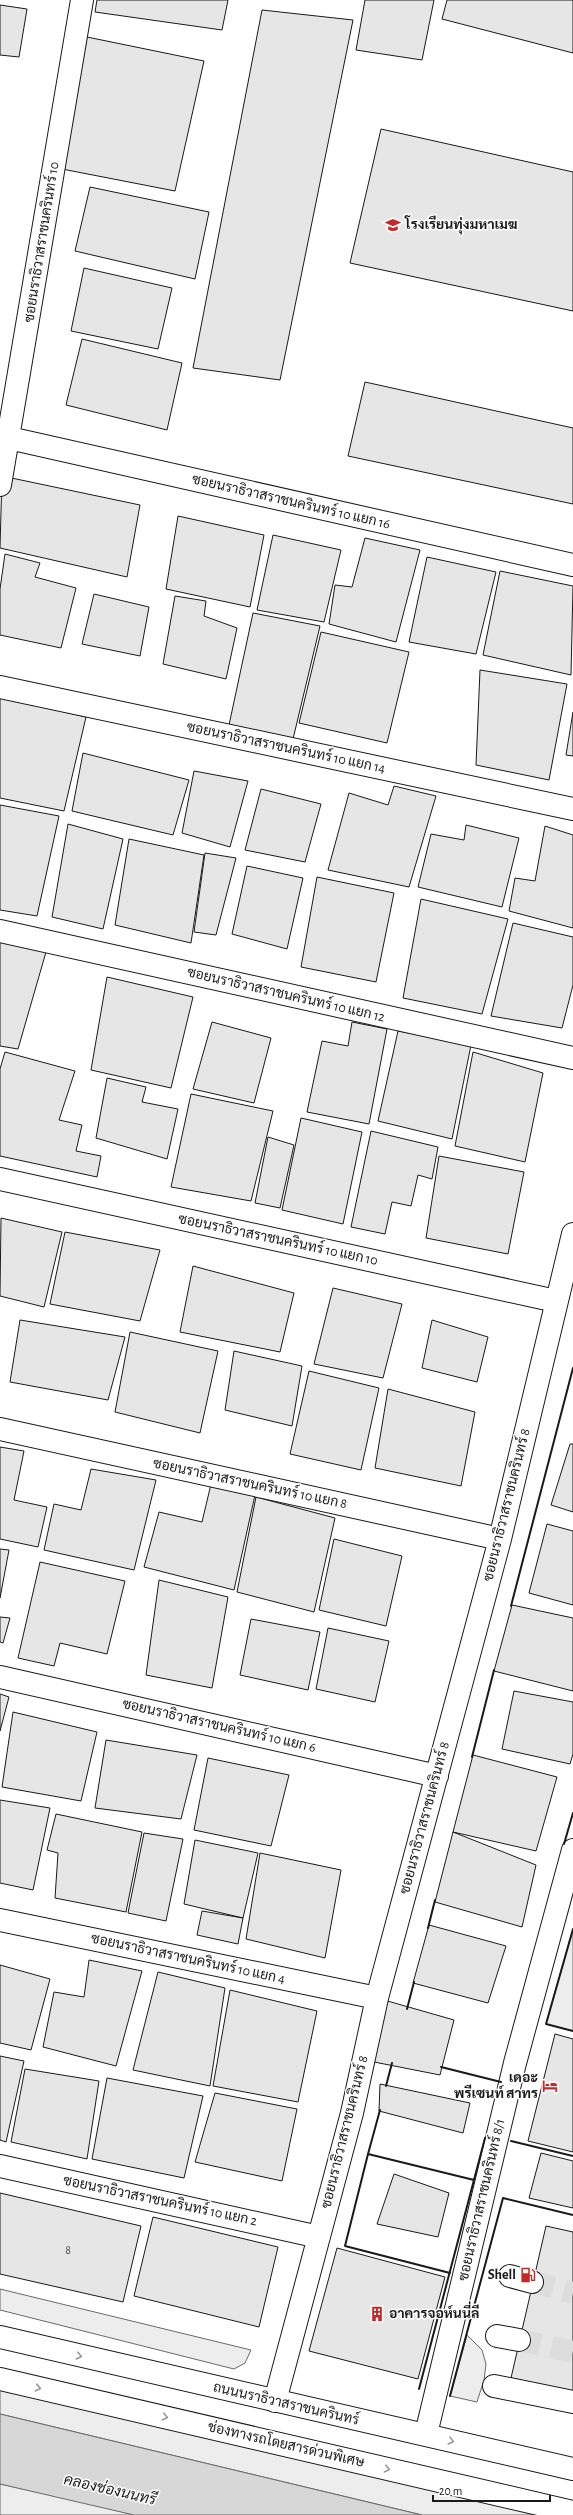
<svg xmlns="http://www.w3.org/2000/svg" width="573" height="2515" font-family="'Alegreya Sans',Sarabun,sans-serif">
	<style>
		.built { fill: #ededed; stroke: #6a6a6a }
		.water { fill: #d7d7d7; stroke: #6a6a6a }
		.building { fill: #e6e6e6; stroke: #1a1a1a }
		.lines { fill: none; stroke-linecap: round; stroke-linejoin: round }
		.minor-tunnel { stroke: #ddd; stroke-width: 22; stroke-dasharray: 22 11; stroke-linecap: butt }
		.minor-casing { stroke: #1a1a1a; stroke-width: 24 }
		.major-casing { stroke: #1a1a1a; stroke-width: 24 }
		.minor { stroke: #fff; stroke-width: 22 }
		.major { stroke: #fff; stroke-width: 22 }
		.wall { stroke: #1a1a1a; stroke-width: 2 }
		.oneway { stroke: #989898 }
		.labels { text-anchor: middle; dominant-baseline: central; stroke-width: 3; stroke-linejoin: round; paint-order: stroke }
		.number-label { font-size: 12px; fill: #4d4d4d }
		.poi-label { font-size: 14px; font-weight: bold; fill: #1a1a1a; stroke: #fff; text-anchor: start }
		.street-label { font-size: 14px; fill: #1a1a1a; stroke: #fff }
		.water-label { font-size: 15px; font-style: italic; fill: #1a1a1a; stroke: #fff }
	</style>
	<rect width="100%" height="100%" fill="#fff"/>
	<path class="built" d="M573,1929V2031L546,2024Z
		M0,2289L251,2350L245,2363L234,2369L0,2310Z
		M467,2335L482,2350L486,2364L484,2380L477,2402L450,2396Z
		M0,2390L539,2515H422L0,2414Z
		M0,2484L76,2500L134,2515H0Z"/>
	<path class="water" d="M0,2414L422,2515H134L0,2484Z"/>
	<path class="building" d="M97,0H228L222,30L95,12Z
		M365,0H434L422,60L356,50Z
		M447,0H573V53L442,19Z
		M0,5L27,9L19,57L0,55Z
		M262,10L353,20L280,380L193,368Z
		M87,37L204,61L175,191L62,169Z
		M381,129L573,172V311L350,263Z
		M90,187L209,212L195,279L75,251Z
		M84,268L172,288L158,349L71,331Z
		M82,339L182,363L167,430L66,405Z
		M365,382L573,428V504L348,456Z
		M2,476L140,505L127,577L0,548Z
		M178,516L264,535L250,607L166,589Z
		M273,535L341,550L324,622L257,610Z
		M365,538L420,550L396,642L329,624L335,585L352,587Z
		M5,554L40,563L35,577L76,588L61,648L0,635V589Z
		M427,557L496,572L476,654L409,642Z
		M500,571L573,586L571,675L483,655Z
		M94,594L149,607L140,656L82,644Z
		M175,596L206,601L204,616L237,628L226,679L163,664Z
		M253,613L320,626L293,739L229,725Z
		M321,632L409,652L387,743L299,723Z
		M480,670L567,684L549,780L476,765Z
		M0,697L86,717L64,811L0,798Z
		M573,712V756L566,755Z
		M83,753L189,780L173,835L72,811Z
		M194,771L248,781L230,847L182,833Z
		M394,786L436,796L409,887L328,870L349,793L388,805Z
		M261,789L321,804L305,862L245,850Z
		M0,805L59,816L37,916L0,910Z
		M68,824L123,839L103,929L52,917Z
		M466,825L519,838L502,907L418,887L431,834L464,840Z
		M545,826L573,835V928L509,911L515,878L535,881Z
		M129,839L204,855L191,943L115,925Z
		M205,853L236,858L216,935L194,932Z
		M247,866L303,878L287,949L232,934Z
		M317,877L394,893L376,982L301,967Z
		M421,899L508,919L482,1014L403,998Z
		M513,923L573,937V985L562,1028L491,1016Z
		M0,941L46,952L18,1049L0,1046Z
		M107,977L193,997L171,1088L91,1070Z
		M212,1022L271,1038L254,1103L193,1089Z
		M352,1022L387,1029L369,1124L307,1112L322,1041L348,1046Z
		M398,1031L471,1045L452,1139L378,1121Z
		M5,1052L75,1071L59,1120L82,1125L76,1151L101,1156L97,1177L0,1156V1069Z
		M473,1052L543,1073L525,1162L455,1146Z
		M107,1078L146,1087L142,1102L178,1109L167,1159L96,1138Z
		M191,1094L273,1111L251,1201L171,1187Z
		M301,1118L362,1132L343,1224L282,1210Z
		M371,1131L438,1147L432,1179L418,1175L411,1206L392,1202L385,1234L351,1227Z
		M268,1137L294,1145L280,1208L255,1203Z
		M439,1156L524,1172L508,1254L426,1238Z
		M1,1218L62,1232L44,1307L0,1296Z
		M65,1232L160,1250L140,1321L50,1304Z
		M193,1266L294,1293L280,1352L180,1332Z
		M333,1288L402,1304L383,1378L314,1364Z
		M20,1320L125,1337L108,1400L10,1382Z
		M432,1320L488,1337L477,1382L422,1368Z
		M130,1332L218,1351L200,1433L115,1412Z
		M234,1351L302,1366L292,1426L225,1410Z
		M309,1371L379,1388L361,1470L290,1454Z
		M388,1389L475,1412L461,1486L375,1468Z
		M570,1444H573V1512L551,1505Z
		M0,1447L24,1451L14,1500L47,1507L38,1547L0,1539Z
		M91,1469L156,1480L134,1570L44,1550L54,1504L81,1510Z
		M211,1484L255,1495L234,1590L144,1567L159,1512L202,1522Z
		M256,1497L335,1518L314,1612L237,1592Z
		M547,1524L573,1531V1605L529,1593Z
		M334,1539L402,1556L386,1626L319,1610Z
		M0,1549L9,1550L0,1598Z
		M40,1562L125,1581L107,1654L60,1643L54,1666L18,1658Z
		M159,1580L228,1597L212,1688L146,1675Z
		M512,1605L573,1618V1691L494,1671Z
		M0,1617L10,1618L3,1643L0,1642Z
		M251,1619L320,1632L308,1690L240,1675Z
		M328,1628L389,1641L375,1702L316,1689Z
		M514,1691L573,1702V1754L570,1764L502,1749Z
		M0,1694L9,1697L0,1731Z
		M13,1712L97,1732L81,1801L2,1787Z
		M106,1740L197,1755L181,1819L95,1808Z
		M473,1755L557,1777L536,1851L453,1832Z
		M208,1758L289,1775L271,1846L194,1830Z
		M0,1800L50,1808L33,1890L0,1883Z
		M56,1814L142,1832L126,1912L55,1898L58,1853L47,1850Z
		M453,1832L536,1865L522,1927L435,1902Z
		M144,1833L183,1839L166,1921L128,1913Z
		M195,1840L258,1853L243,1918L184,1904Z
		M260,1853L341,1870L325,1958L246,1939Z
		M202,1911L243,1918L238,1944L197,1935Z
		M429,1925L506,1946L488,2003L413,1983Z
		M89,1960L142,1971L116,2066L43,2047L54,1992L84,1997Z
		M0,1965L50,1979L31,2050L0,2043Z
		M158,1972L225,1988L210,2086L133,2070Z
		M230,1990L317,2011L298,2102L213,2086Z
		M377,1998L454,2020L440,2075L369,2061Z
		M555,2034L573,2039V2152L528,2141Z
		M0,2056L24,2061L6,2142L0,2140Z
		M25,2069L99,2081L87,2159L11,2142Z
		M107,2078L203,2096L184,2178L92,2159Z
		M380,2084L470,2103L463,2133L379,2111Z
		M215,2093L297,2109L282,2181L195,2162Z
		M541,2153L573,2161V2208L529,2198Z
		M394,2174L449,2193L438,2237L377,2224Z
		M0,2193L141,2226L123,2302L0,2274Z
		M153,2217L278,2247L259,2327L134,2296Z
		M546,2226L573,2232V2391L511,2378Z
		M337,2248L445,2277L418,2379L309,2351Z"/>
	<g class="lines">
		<path class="minor-tunnel" d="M532,2282L573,2293
			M519,2340L573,2352"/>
		<g class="minor-casing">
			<path id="minor" d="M9,438L573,565
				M0,485L82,0
				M0,687L573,809
				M0,931L573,1058
				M0,1179L556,1301
				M0,1429L500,1539
				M0,1677L437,1776
				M0,1920L377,1998
				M0,2166L319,2237
				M510,2276L532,2282
				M497,2336L519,2340
				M0,2379L573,2512
				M494,2386L573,2402
				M275,2401L352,2113L377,1998L500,1539L573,1234
				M426,2434L515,2063L573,1850"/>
		</g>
		<g class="major-casing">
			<path id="major" d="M0,2337L573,2469"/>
		</g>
		<use href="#minor" class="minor"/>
		<use href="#major" class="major"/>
		<path class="wall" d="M511,1606L573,1368
			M472,1757L494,1670
			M564,1844L573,1813
			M428,1928L435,1900
			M573,1929L546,2024L573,2031
			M407,2009L414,1982
			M441,2067L501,2082
			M386,2086L392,2063
			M511,2141L573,2156
			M368,2154L380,2110
			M450,2273L345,2246L368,2154L474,2180
			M419,2389L485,2138
			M450,2396L503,2198L573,2215"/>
	</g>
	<defs><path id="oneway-chevron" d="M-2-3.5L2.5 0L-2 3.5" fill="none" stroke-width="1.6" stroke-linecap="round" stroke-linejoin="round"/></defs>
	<g class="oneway">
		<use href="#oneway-chevron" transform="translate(79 2356) rotate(13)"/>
		<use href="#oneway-chevron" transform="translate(38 2388) rotate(13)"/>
		<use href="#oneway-chevron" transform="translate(165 2417) rotate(13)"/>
		<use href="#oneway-chevron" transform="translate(451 2441) rotate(14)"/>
		<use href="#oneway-chevron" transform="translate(387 2469) rotate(13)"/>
	</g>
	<defs>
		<g id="school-bare" transform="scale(1.2)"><path d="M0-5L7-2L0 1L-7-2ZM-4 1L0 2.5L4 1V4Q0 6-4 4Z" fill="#c62828" stroke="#fff" stroke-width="2.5" paint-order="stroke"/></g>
		<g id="hotel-bare" transform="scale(1.2)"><path d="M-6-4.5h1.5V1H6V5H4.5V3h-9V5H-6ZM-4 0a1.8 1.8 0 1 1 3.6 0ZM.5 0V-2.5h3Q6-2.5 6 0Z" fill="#c62828" stroke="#fff" stroke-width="2.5" paint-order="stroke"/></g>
		<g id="fuel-bare" transform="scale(1.2)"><path d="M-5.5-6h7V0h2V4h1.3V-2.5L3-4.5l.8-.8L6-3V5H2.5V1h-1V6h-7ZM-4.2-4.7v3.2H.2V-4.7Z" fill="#c62828" stroke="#fff" stroke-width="2.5" paint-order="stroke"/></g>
		<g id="building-bare" transform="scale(1.2)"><path d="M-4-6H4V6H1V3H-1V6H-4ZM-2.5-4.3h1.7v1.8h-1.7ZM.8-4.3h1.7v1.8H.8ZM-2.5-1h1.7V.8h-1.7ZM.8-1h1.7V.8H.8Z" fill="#c62828" stroke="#fff" stroke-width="2.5" paint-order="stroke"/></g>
	</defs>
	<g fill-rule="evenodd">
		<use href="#school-bare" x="393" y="225"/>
		<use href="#hotel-bare" x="550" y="2086"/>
		<use href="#fuel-bare" x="528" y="2275"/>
		<use href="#building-bare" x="377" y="2314"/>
	</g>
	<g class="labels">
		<g class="number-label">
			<text x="68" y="2250">8</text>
		</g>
		<g class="poi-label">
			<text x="405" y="225">โรงเรียนทุ่งมหาเมฆ</text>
			<text x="538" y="2078" text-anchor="end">เดอะ<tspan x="538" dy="16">พรีเซนท์ สาทร</tspan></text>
			<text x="516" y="2275" text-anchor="end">Shell</text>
			<text x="389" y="2314">อาคารจอห์นนี่ลี</text>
		</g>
		<g class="street-label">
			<text transform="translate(42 242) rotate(-81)">ซอยนราธิวาสราชนครินทร์ 10</text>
			<text transform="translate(291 502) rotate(13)">ซอยนราธิวาสราชนครินทร์ 10 แยก 16</text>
			<text transform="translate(286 748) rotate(12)">ซอยนราธิวาสราชนครินทร์ 10 แยก 14</text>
			<text transform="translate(286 995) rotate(13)">ซอยนราธิวาสราชนครินทร์ 10 แยก 12</text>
			<text transform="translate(278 1240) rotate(12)">ซอยนราธิวาสราชนครินทร์ 10 แยก 10</text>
			<text transform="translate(250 1484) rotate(12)">ซอยนราธิวาสราชนครินทร์ 10 แยก 8</text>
			<text transform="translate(507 1505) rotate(-76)">ซอยนราธิวาสราชนครินทร์ 8</text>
			<text transform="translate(219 1726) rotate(13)">ซอยนราธิวาสราชนครินทร์ 10 แยก 6</text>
			<text transform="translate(425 1818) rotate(-75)">ซอยนราธิวาสราชนครินทร์ 8</text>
			<text transform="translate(188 1959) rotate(12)">ซอยนราธิวาสราชนครินทร์ 10 แยก 4</text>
			<text transform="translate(345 2132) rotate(-76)">ซอยนราธิวาสราชนครินทร์ 8</text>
			<text transform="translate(482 2200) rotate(-77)">ซอยนราธิวาสราชนครินทร์ 8/1</text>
			<text transform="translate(160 2201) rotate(12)">ซอยนราธิวาสราชนครินทร์ 10 แยก 2</text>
			<text transform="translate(286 2404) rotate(13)">ถนนนราธิวาสราชนครินทร์</text>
			<text transform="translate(286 2445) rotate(13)">ช่องทางรถโดยสารด่วนพิเศษ</text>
		</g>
		<g class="water-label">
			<text transform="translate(110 2490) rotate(13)">คลองช่องนนทรี</text>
		</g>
	</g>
	<path d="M433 2495v6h117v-6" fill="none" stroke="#1a1a1a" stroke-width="2"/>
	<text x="439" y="2495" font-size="12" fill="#1a1a1a" stroke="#ffffff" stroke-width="3" paint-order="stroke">20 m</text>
</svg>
